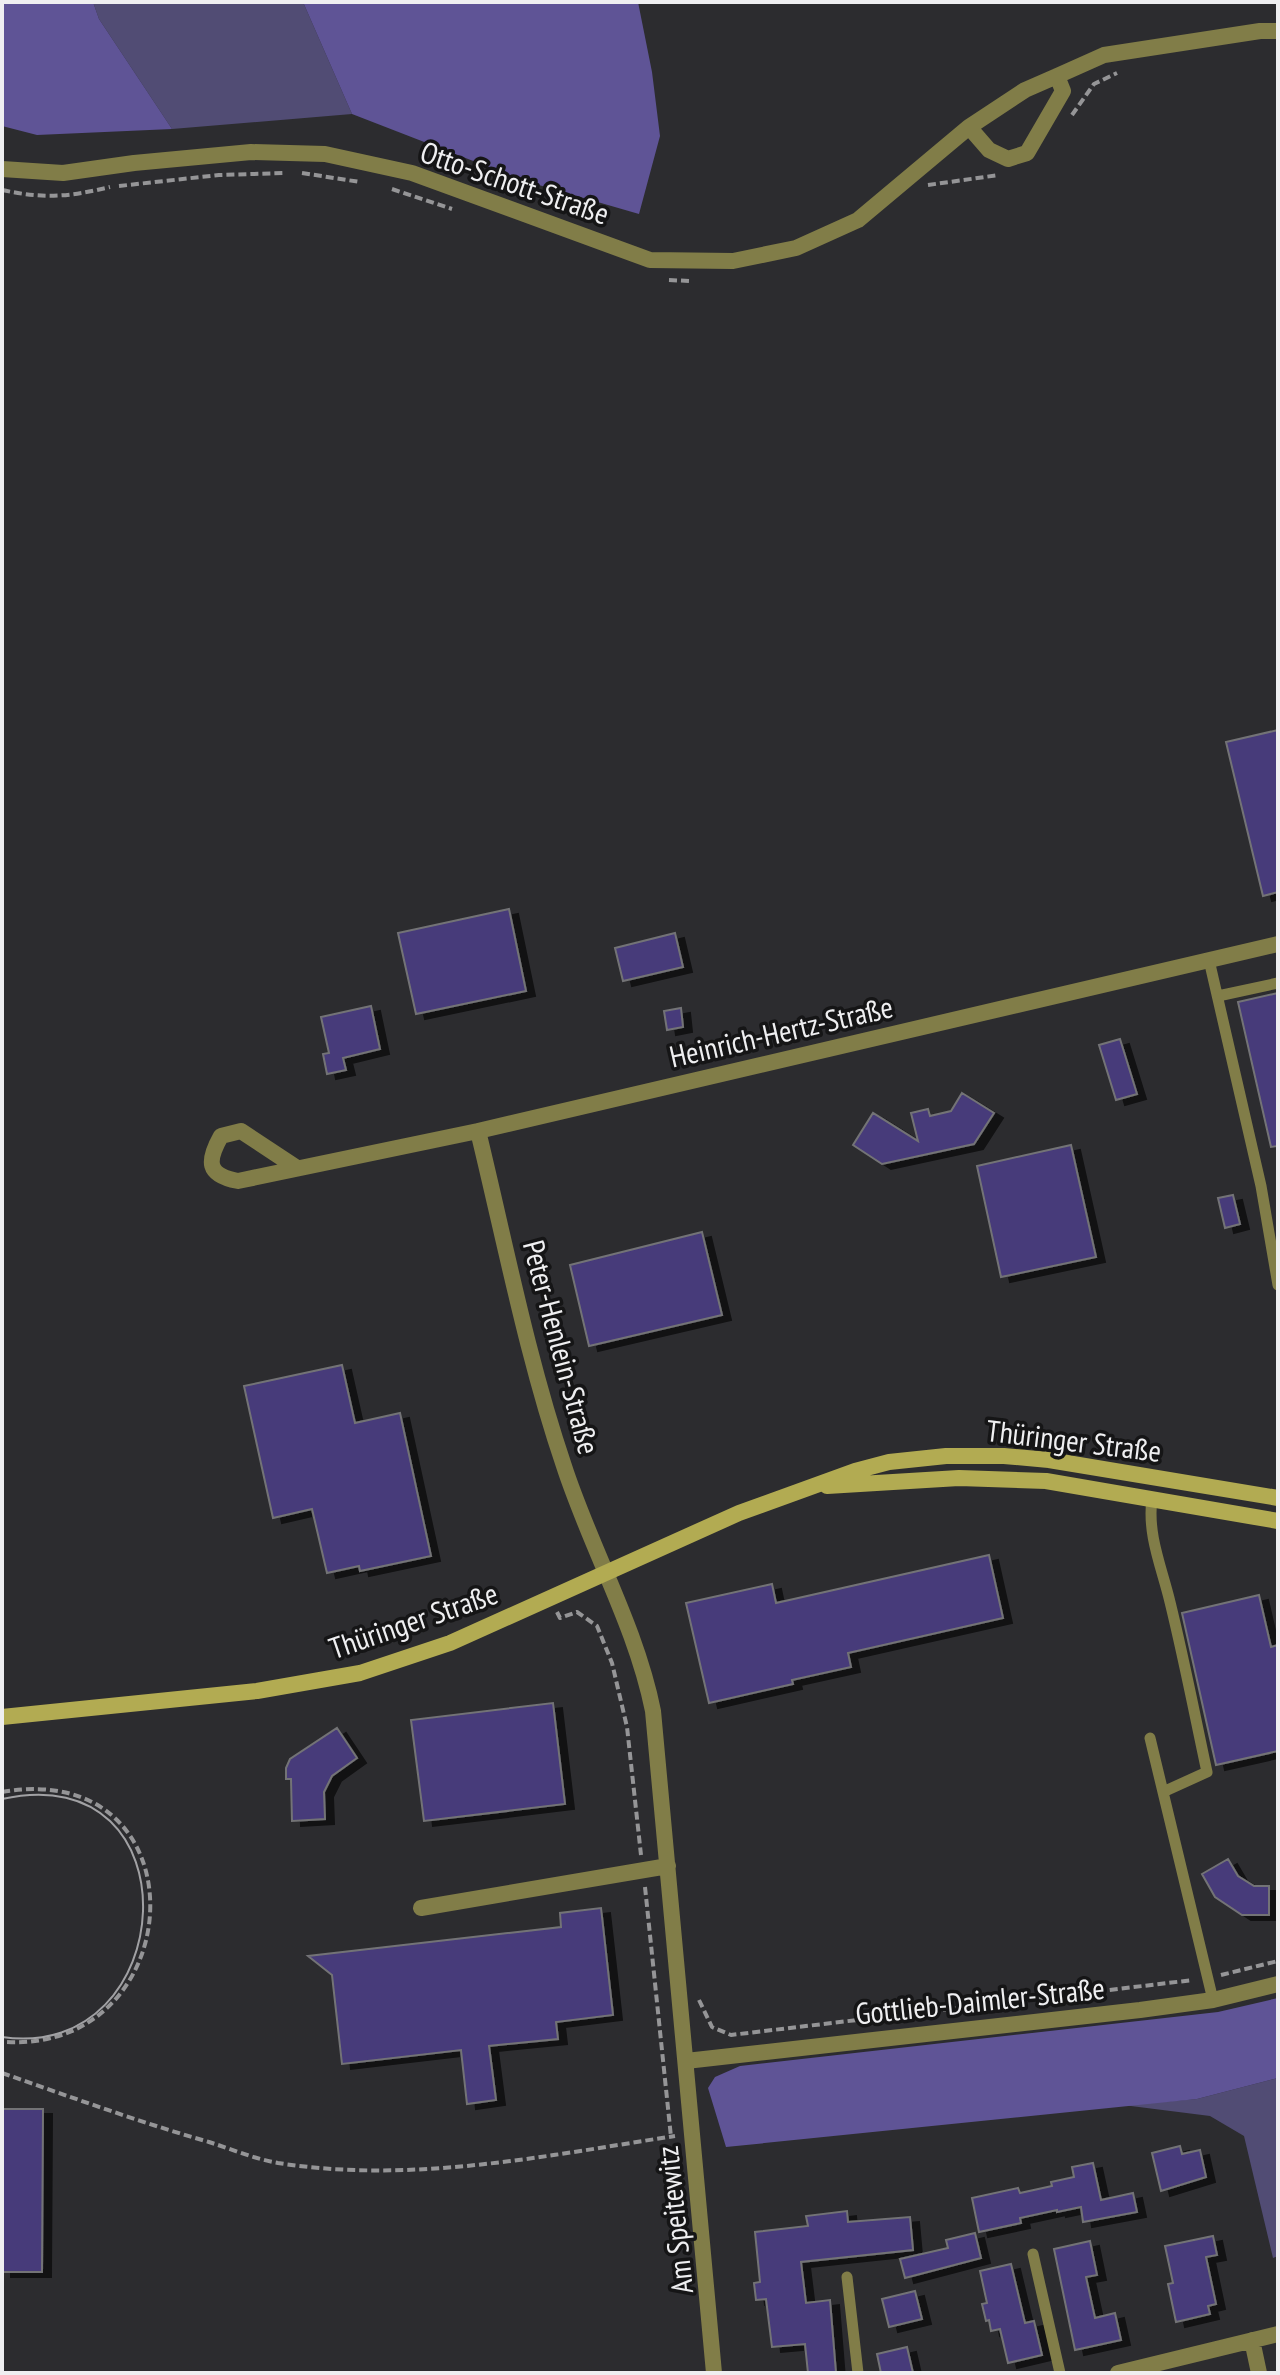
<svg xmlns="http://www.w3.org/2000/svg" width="1280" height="2375" font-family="'PT Sans Narrow',sans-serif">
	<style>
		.green { fill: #514c74 }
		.forest { fill: #5f5496 }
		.building { fill: #463a7a; stroke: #737376; stroke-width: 2; filter: url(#shadow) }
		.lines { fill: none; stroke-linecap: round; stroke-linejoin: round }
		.path { stroke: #959597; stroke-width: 4; stroke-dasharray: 8 4; stroke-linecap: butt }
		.lane { stroke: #817d48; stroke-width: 11 }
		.street { stroke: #817d48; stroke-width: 16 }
		.secondary { stroke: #b2ab52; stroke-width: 16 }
		.tram { stroke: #a1a1a4; stroke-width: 2 }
		.labels { text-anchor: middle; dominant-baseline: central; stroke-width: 7; stroke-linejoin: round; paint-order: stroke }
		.street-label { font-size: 30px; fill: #efeff1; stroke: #151516 }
	</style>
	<defs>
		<filter id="shadow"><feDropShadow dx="9" dy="5" stdDeviation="0" flood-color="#0009"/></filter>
	</defs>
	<rect width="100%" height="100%" fill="#2c2c2f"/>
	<path class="green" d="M93,2H303L352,114L172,129L99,19Z
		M1278,2078V2256L1273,2258L1244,2136L1210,2116L1123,2105L1197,2099Z"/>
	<path class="forest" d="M2,2H93L99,19L172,129L37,135L2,126Z
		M303,2H638L652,72L660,136L639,214L525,181L352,114Z
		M1278,1998V2078L1197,2099L726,2147L708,2088L715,2077L740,2066L1218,2012Z"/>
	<path class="building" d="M1278,730V892L1263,896L1226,742Z
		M509,909L526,991L416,1014L398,933Z
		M675,933L683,967L623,981L615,948Z
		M1278,993V1146L1271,1147L1238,1002Z
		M371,1006L380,1049L343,1058L346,1070L327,1074L323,1054L329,1053L321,1017Z
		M681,1008L683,1027L667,1030L664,1011Z
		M1120,1039L1137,1094L1116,1100L1099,1045Z
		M962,1093L994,1113L974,1144L882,1164L853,1145L873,1113L918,1141L911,1113L928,1109L930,1116L951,1111Z
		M1071,1145L1096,1257L1001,1277L977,1166Z
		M1233,1195L1240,1224L1225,1228L1218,1198Z
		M702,1232L722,1315L589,1346L570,1265Z
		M342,1365L355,1423L400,1413L431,1556L360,1571L359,1566L327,1573L312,1509L273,1518L244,1386Z
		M989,1555L1003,1618L848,1653L851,1667L792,1680L793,1684L709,1703L686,1603L772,1584L776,1603Z
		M1259,1595L1271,1647L1278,1645V1751L1216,1765L1182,1613Z
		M553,1703L565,1804L424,1821L411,1720Z
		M337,1728L357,1758L332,1776L324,1792L325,1819L292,1821L291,1779H286V1768L290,1759Z
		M1228,1859L1238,1876L1254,1886H1269V1915H1242L1215,1897L1202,1874Z
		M601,1908L613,2015L556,2022L558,2039L489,2046L496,2100L467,2104L461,2050L342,2064L332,1975L308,1956L561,1927L560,1913Z
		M2,2109H43L42,2272H2Z
		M1180,2146L1182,2154L1200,2150L1206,2177L1161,2191L1152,2153Z
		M1093,2163L1101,2200L1133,2193L1137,2212L1083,2222L1081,2207L1057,2212V2210L1020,2218L1021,2223L979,2232L972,2198L1018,2188L1020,2193L1052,2186L1051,2182L1074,2177L1072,2167Z
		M847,2211L848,2222L910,2217L913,2250L801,2262L806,2303L830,2300L836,2373H808L805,2344L772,2347L766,2299L756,2300L754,2283L760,2282L755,2232L808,2226L806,2216Z
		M975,2233L981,2258L905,2278L900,2259L948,2248L946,2240Z
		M1213,2236L1217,2255L1206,2257L1216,2304L1208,2306L1210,2314L1176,2322L1168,2284L1173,2283L1165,2246Z
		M1090,2241L1097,2275L1086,2277L1095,2318L1115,2313L1121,2340L1075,2350L1054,2249Z
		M1011,2264L1025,2323L1034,2321L1042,2355L1008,2363L1000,2329L991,2331L989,2320L986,2321L982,2304L987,2303L980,2271Z
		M915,2291L922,2319L889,2327L882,2299Z
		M907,2347L913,2373H881L877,2354Z"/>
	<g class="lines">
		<path class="path" d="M1072,115L1094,84L1117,73
			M302,173L360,182
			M928,185L999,175
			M119,186L219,175L285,173
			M392,189L452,209
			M2,190C44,199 69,197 110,187
			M669,280L689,281
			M557,1612L560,1618L577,1612L597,1626L612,1663L627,1727L641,1855
			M2,1792C205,1757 193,2052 6,2042
			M645,1887L671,2137
			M1221,1975L1278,1961
			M699,2000L712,2027L731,2035L1193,1980
			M2,2073C71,2097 139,2122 209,2142C231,2149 255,2159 278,2163C411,2184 544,2156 675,2136"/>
		<path class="lane" d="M1209,960L1261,1186L1278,1285
			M1218,996L1278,983
			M1152,1499C1147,1535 1162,1568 1170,1602C1184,1659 1195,1716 1207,1772L1163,1792
			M1150,1738L1213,2000
			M1033,2254L1060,2373
			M847,2277L858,2373"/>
		<path class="street" d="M969,127L989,150L1008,159L1027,153L1063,91L1057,76
			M2,169L63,173L134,163L251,152L325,154L412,173L650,260L733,261L796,248L858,220L969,127L1025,90L1057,76L1104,55L1260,31H1278
			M478,1131C505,1242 527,1357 564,1466C591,1549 636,1626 653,1711L714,2373
			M297,1168L241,1131L221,1136C207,1161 206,1175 238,1181L478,1131L1278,944
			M421,1908L668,1866
			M686,2061L1140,2010L1213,2000L1278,1984
			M1252,2340L1259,2373
			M1118,2373L1278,2334"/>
		<path class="secondary" d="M827,1486L959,1478L1046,1481L1278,1521
			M2,1717L257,1691L360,1673L450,1643L739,1513L855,1471L889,1462L946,1456H1004L1049,1460L1278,1498"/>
		<path class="tram" d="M2,1799C199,1755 181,2063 2,2037"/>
	</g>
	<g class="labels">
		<g class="street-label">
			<text transform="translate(515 182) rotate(19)">Otto-Schott-Straße</text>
			<text transform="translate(781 1031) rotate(-13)">Heinrich-Hertz-Straße</text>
			<text transform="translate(562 1347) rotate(75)">Peter-Henlein-Straße</text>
			<text transform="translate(1074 1440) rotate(7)">Thüringer Straße</text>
			<text transform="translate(413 1620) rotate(-19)">Thüringer Straße</text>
			<text transform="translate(980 2000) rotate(-6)">Gottlieb-Daimler-Straße</text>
			<text transform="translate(674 2220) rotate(-96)">Am Speitewitz</text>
		</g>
	</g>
	<rect width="1280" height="2375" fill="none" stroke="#efeff1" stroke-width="8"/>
</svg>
